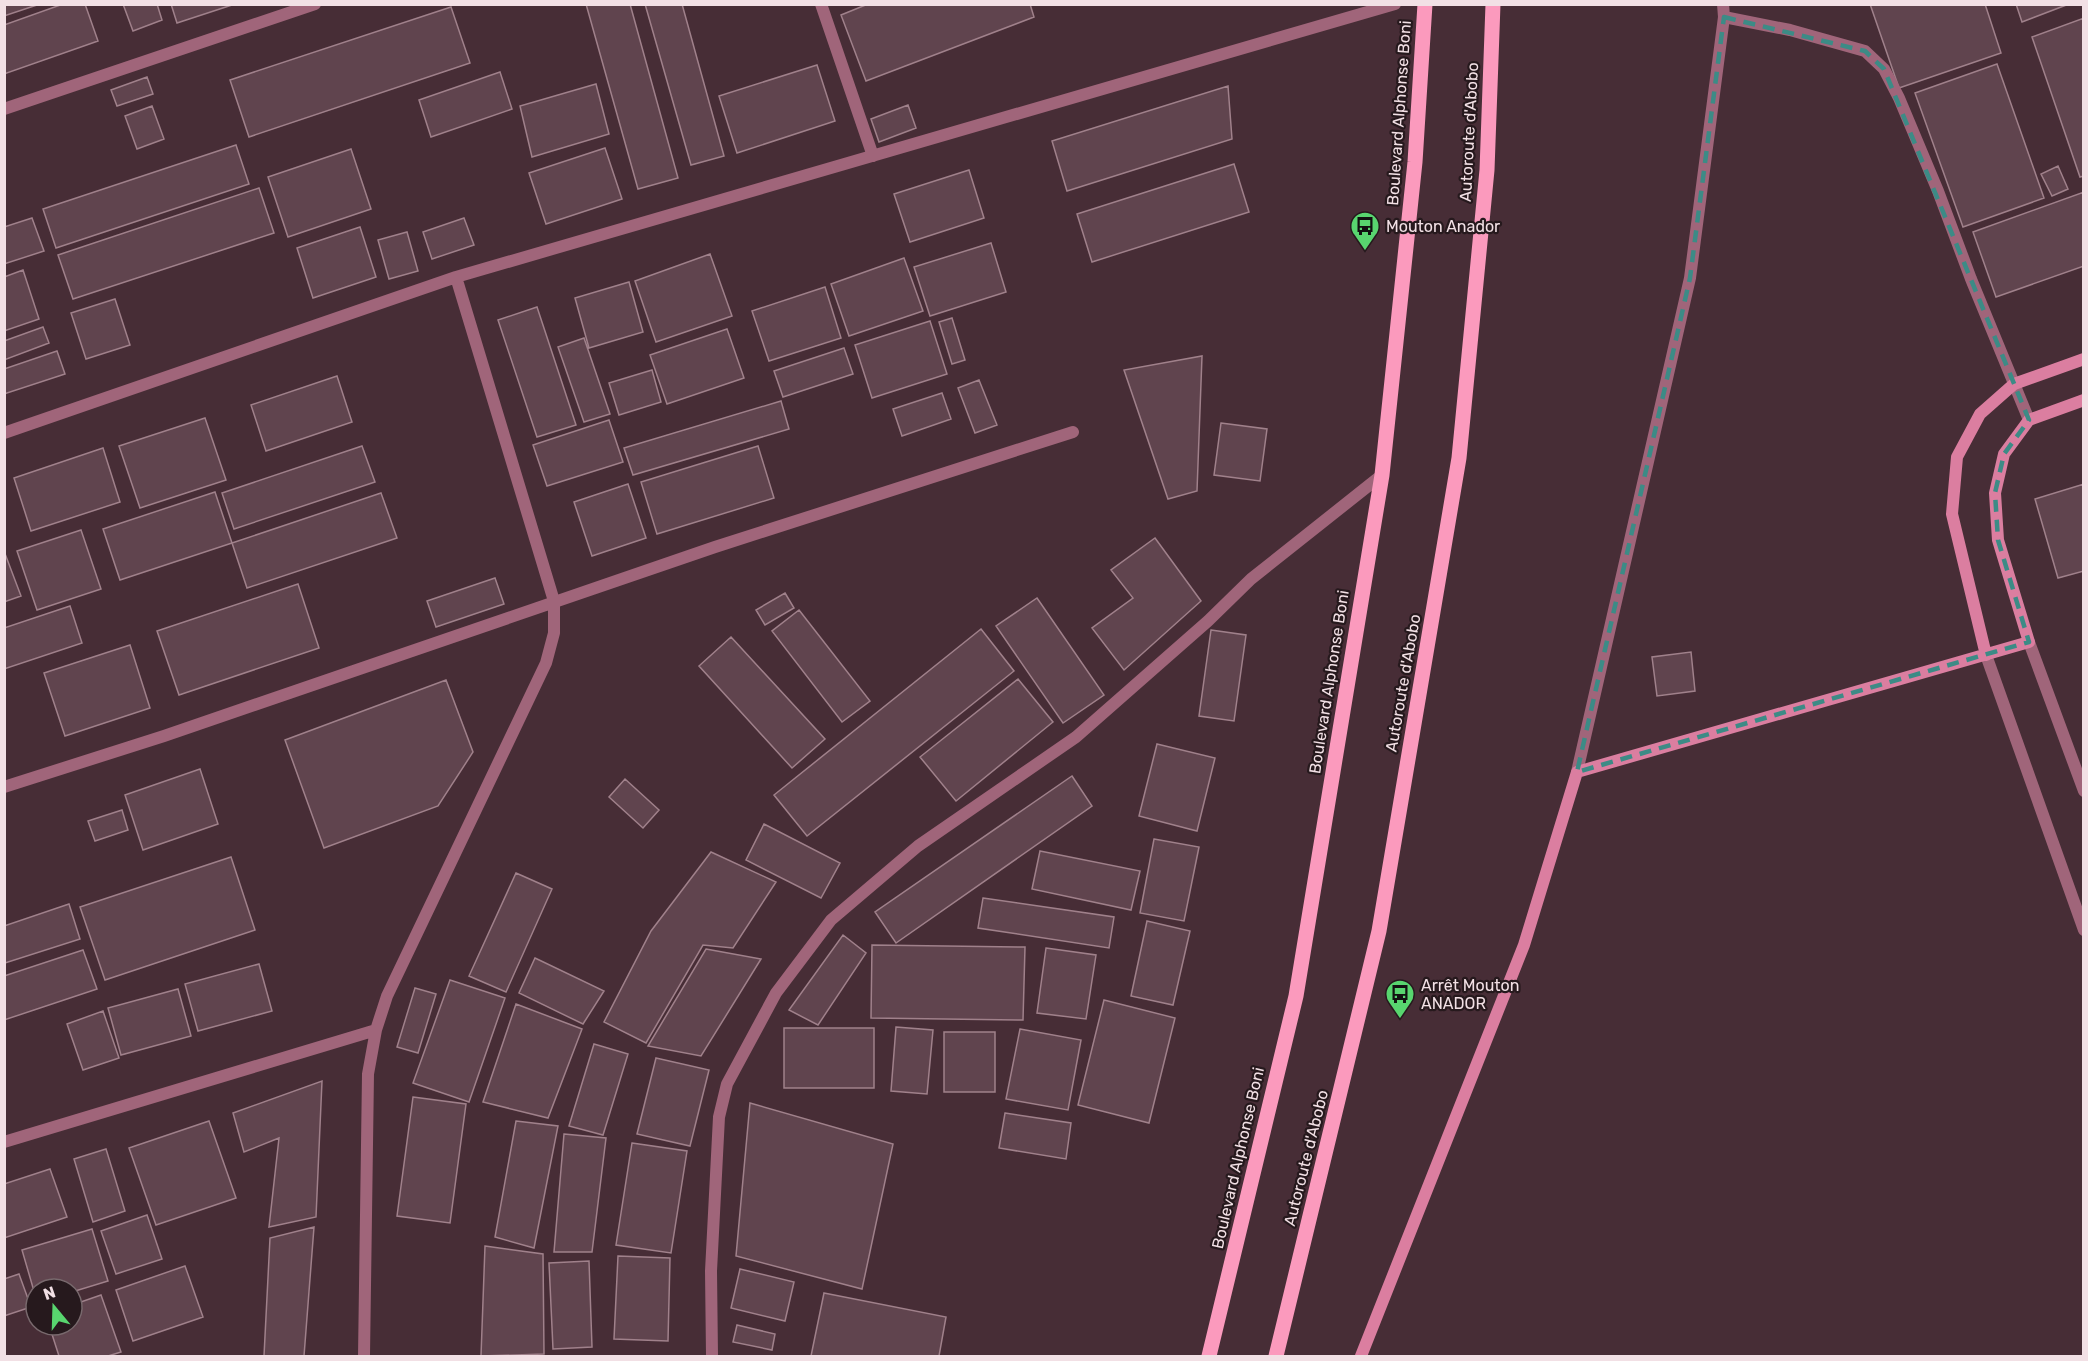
<svg xmlns="http://www.w3.org/2000/svg" width="2088" height="1361" font-family="Rubik,sans-serif">
	<style>
		.building { fill: #60444e; stroke: #a0818b; stroke-width: 1.5 }
		.lines { fill: none; stroke-linecap: round; stroke-linejoin: round }
		.street { stroke: #a0657a; stroke-width: 12 }
		.secondary { stroke: #db7ea0; stroke-width: 12 }
		.primary { stroke: #fb9abd; stroke-width: 15 }
		.marked { fill: none; stroke: #3c8b86; stroke-width: 4.5; stroke-dasharray: 12 8; stroke-linejoin: round }
		.labels { text-anchor: middle; dominant-baseline: central; stroke-width: 4.5; stroke-linejoin: round; paint-order: stroke }
		.street-label { font-size: 16px; fill: #f2e0e5; stroke: #26191d }
		.poi-label { font-size: 16px; fill: #f2e0e5; stroke: #26191d; text-anchor: start }
	</style>
	<rect width="100%" height="100%" fill="#472d36"/>
	<path class="building" d="M4,4H40L4,16Z
		M63,4H85L98,41L4,74V25Z
		M123,4H157L162,20L133,31Z
		M171,4H235L177,23Z
		M586,4H630L678,178L638,189Z
		M645,4H682L724,156L691,165Z
		M868,4H1030L1034,17L866,81L841,15Z
		M1870,4H1985L2001,53L1899,88Z
		M2016,4H2069L2022,22Z
		M451,7L470,63L249,137L230,80Z
		M2084,18V176L2080,177L2032,37Z
		M1997,64L2044,198L1963,227L1915,93Z
		M817,65L835,121L737,153L719,96Z
		M500,72L512,109L431,137L419,100Z
		M147,77L153,94L117,106L111,90Z
		M596,84L609,134L532,157L520,106Z
		M1228,86L1232,139L1067,191L1052,141Z
		M908,105L916,128L879,142L871,119Z
		M152,106L164,139L137,149L125,116Z
		M236,145L249,184L56,248L43,209Z
		M605,148L622,199L546,224L529,173Z
		M351,149L371,209L288,237L268,177Z
		M1234,164L1249,212L1092,262L1077,214Z
		M2058,166L2068,189L2052,196L2041,174Z
		M969,170L984,218L910,242L894,194Z
		M259,188L274,233L73,299L58,255Z
		M2084,192V266L1996,297L1973,232Z
		M32,218L44,251L4,264V227Z
		M464,218L474,245L432,259L423,232Z
		M360,227L376,277L313,298L297,248Z
		M407,232L418,271L389,279L378,240Z
		M991,243L1006,292L930,316L914,267Z
		M710,254L732,316L656,342L635,281Z
		M904,258L923,311L849,336L831,284Z
		M23,270L39,319L4,331V277Z
		M629,282L643,332L589,348L575,298Z
		M825,287L841,338L769,361L752,311Z
		M115,299L130,345L86,359L71,313Z
		M537,307L576,425L537,437L498,320Z
		M952,318L965,360L952,364L939,322Z
		M930,321L947,374L872,398L855,345Z
		M43,327L49,343L4,360V341Z
		M727,329L744,378L667,404L650,355Z
		M584,338L610,414L584,422L558,347Z
		M844,348L853,374L783,397L774,371Z
		M57,351L65,374L4,394V369Z
		M1202,356L1197,491L1168,499L1124,370Z
		M652,370L661,402L619,415L609,383Z
		M337,376L352,422L266,451L251,405Z
		M979,380L997,425L975,433L958,388Z
		M942,393L951,419L902,436L893,409Z
		M781,401L789,429L633,475L624,448Z
		M205,418L226,480L140,508L119,446Z
		M609,420L623,462L547,486L533,445Z
		M1221,423L1267,429L1260,481L1214,475Z
		M362,446L375,482L234,529L222,493Z
		M758,446L774,498L657,534L641,482Z
		M103,448L120,502L31,531L14,478Z
		M628,484L646,538L592,556L574,502Z
		M2084,484V571L2058,578L2035,499Z
		M215,492L232,543L120,580L103,529Z
		M381,493L397,538L247,588L232,543Z
		M81,530L101,589L37,610L17,551Z
		M1155,538L1201,601L1124,670L1092,628L1133,598L1111,570Z
		M4,551L21,596L4,602Z
		M495,578L504,604L436,627L427,601Z
		M298,584L319,648L179,695L157,631Z
		M785,593L794,608L765,625L756,610Z
		M1037,598L1104,695L1063,723L996,626Z
		M70,606L82,643L4,669V628Z
		M799,610L870,701L842,722L772,631Z
		M981,629L1014,671L807,836L774,795Z
		M1211,630L1246,635L1234,721L1199,716Z
		M731,637L825,739L792,768L699,666Z
		M130,645L150,708L65,736L44,673Z
		M1691,652L1695,691L1657,696L1652,657Z
		M1018,679L1053,722L956,801L920,757Z
		M446,680L473,752L438,806L324,848L285,740Z
		M1157,744L1215,758L1197,831L1139,816Z
		M200,769L218,824L143,850L125,795Z
		M1072,776L1092,806L896,943L875,912Z
		M625,779L659,810L643,828L609,797Z
		M122,810L128,830L95,841L88,821Z
		M764,824L840,863L821,898L746,860Z
		M1154,839L1199,847L1184,921L1140,913Z
		M1040,851L1140,871L1131,910L1032,889Z
		M711,852L776,882L733,948L703,945L646,1043L604,1022L651,931Z
		M231,857L255,930L105,980L80,907Z
		M516,873L552,889L506,992L469,976Z
		M983,898L1114,917L1109,948L978,928Z
		M69,904L80,939L5,963L4,926Z
		M1147,921L1190,931L1173,1005L1131,996Z
		M843,935L866,953L818,1025L789,1010Z
		M872,945L1025,947L1023,1020L871,1018Z
		M1046,948L1096,955L1086,1019L1037,1013Z
		M706,949L761,959L701,1056L648,1046Z
		M83,950L97,989L4,1020V976Z
		M535,958L604,991L583,1024L519,993Z
		M259,964L272,1011L198,1031L185,984Z
		M450,980L505,998L469,1102L413,1083Z
		M415,988L436,994L418,1053L397,1047Z
		M178,989L191,1036L121,1055L108,1008Z
		M1104,1000L1175,1018L1149,1123L1078,1105Z
		M516,1004L582,1029L548,1118L483,1102Z
		M103,1011L119,1058L83,1070L67,1024Z
		M896,1027L933,1030L927,1094L891,1091Z
		M784,1028H874V1088H784Z
		M1020,1029L1081,1040L1068,1110L1006,1099Z
		M944,1032H995V1092H944Z
		M594,1044L628,1054L603,1135L569,1126Z
		M656,1058L709,1070L690,1146L637,1134Z
		M322,1081L316,1217L269,1227L279,1138L244,1152L233,1113Z
		M413,1097L466,1104L450,1223L397,1216Z
		M750,1103L893,1144L862,1289L736,1256Z
		M1005,1113L1071,1123L1066,1159L999,1148Z
		M209,1121L236,1198L156,1225L129,1148Z
		M516,1121L558,1126L534,1248L495,1237Z
		M564,1134L606,1138L592,1252H554Z
		M632,1143L687,1151L671,1253L616,1245Z
		M106,1149L125,1211L93,1222L74,1159Z
		M50,1169L67,1217L4,1238V1184Z
		M147,1215L162,1259L116,1274L101,1231Z
		M314,1227L304,1356H264L270,1238Z
		M92,1229L108,1281L72,1292V1289H36V1298L22,1250Z
		M485,1246L543,1254L544,1354L481,1356Z
		M618,1256L670,1258L668,1341L614,1339Z
		M589,1261L592,1347L553,1349L549,1263Z
		M185,1266L203,1317L133,1341L116,1290Z
		M740,1269L794,1282L785,1321L731,1308Z
		M19,1274L31,1307L4,1316V1279Z
		M824,1293L946,1317L939,1356H811Z
		M101,1295L121,1352L108,1356H59L49,1325H72V1305Z
		M737,1325L775,1334L772,1350L733,1342Z"/>
	<g class="lines">
		<path class="street" d="M821,4L873,156
			M1724,17L1790,30L1865,51L1884,69L1899,98L1938,191L1971,279L2029,420
			M4,109L315,4
			M4,433L456,277L1395,4
			M2029,642L2084,791
			M1986,655L2084,930
			M1577,772L1690,278L1724,17L1723,4
			M4,787L164,736L715,547L1073,432
			M4,1142L376,1030
			M364,1356L368,1074L376,1030L387,996L546,663L554,633V601L456,277
			M712,1356L711,1271L719,1117L727,1084L776,993L831,920L918,846L1076,737L1208,621L1251,579L1382,475"/>
		<path class="secondary" d="M1986,655L1952,514L1957,457L1980,414L2014,384L2084,359
			M1361,1356L1524,945L1577,772L2029,642L1998,540L1995,493L2004,454L2029,420L2084,400"/>
		<path class="primary" d="M1209,1356L1296,996L1382,475L1415,162L1425,4
			M1276,1356L1379,931L1459,458L1487,170L1493,4"/>
	</g>
	<path class="marked" d="M1724,17L1865,51L1884,69L2029,420L2004,454L1995,493L1998,540L2029,642L1577,772L1690,278Z"/>
	<defs>
		<g id="bus-pin" transform="scale(1.5)"><path d="M0 17L-7.5 6A9.5 9.5 0 1 1 7.5 6Z" fill="#58d56f" stroke="#26191d"/><path d="M-5-6H5V4H4V6H2V4H-2V6H-4V4H-5ZM-3.5-4V0h7V-4ZM-3.5 1.2v1.5H-2V1.2ZM2 1.2v1.5H3.5V1.2Z" fill="#111"/></g>
	</defs>
	<g fill-rule="evenodd">
		<use href="#bus-pin" x="1365" y="226"/>
		<use href="#bus-pin" x="1400" y="994"/>
	</g>
	<g class="labels">
		<g class="street-label">
			<text transform="translate(1399 113) rotate(-86)">Boulevard Alphonse Boni</text>
			<text transform="translate(1469 132) rotate(-87)">Autoroute d'Abobo</text>
			<text transform="translate(1329 682) rotate(-81)">Boulevard Alphonse Boni</text>
			<text transform="translate(1403 683) rotate(-80)">Autoroute d'Abobo</text>
			<text transform="translate(1238 1158) rotate(-77)">Boulevard Alphonse Boni</text>
			<text transform="translate(1306 1158) rotate(-76)">Autoroute d'Abobo</text>
		</g>
		<g class="poi-label">
			<text x="1386" y="226">Mouton Anador</text>
			<text x="1421" y="985">Arrêt Mouton<tspan x="1421" dy="18">ANADOR</tspan></text>
		</g>
	</g>
	<rect width="2088" height="1361" fill="none" stroke="#f2e0e5" stroke-width="12"/>
	<g transform="translate(54 1307) rotate(341)"><circle r="28" fill="#26191d" stroke="#78696d" stroke-width="1.5"/>
	<path d="M0-4.5L10 22L0 15L-10 22Z" fill="#58d56f"/>
	<text y="-9" font-size="16" font-weight="bold" text-anchor="middle" fill="#f2e0e5">N</text>
	</g>
</svg>
